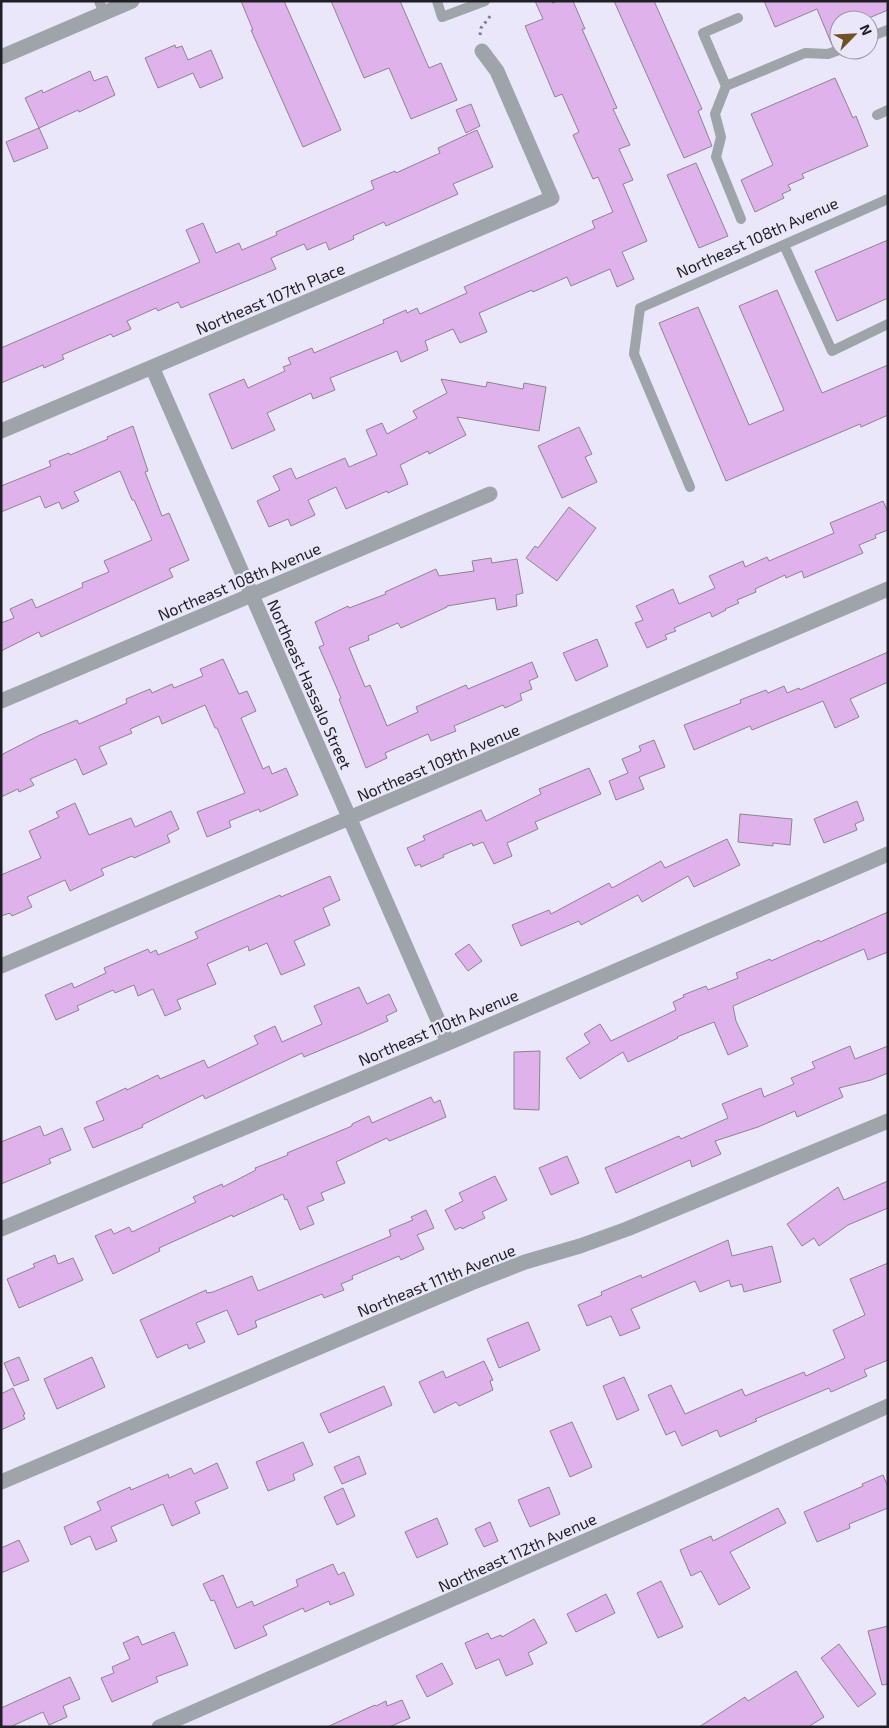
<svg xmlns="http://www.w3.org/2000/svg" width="889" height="1728" font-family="'Exo 2',sans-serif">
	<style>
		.building { fill: #e0b2eb; stroke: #8e8391 }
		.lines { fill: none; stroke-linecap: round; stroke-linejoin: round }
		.path { stroke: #7e7d89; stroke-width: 3; stroke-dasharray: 2.5 4; stroke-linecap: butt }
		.service { stroke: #9fa3aa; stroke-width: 10 }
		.minor { stroke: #9fa3aa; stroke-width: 15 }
		.labels { text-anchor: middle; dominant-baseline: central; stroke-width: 4.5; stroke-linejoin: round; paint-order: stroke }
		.street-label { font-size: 16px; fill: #201f26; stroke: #e9e7f9 }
	</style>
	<rect width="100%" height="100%" fill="#e9e7f9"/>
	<path class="building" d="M241,1H284L341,130L303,147L251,30H253Z
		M331,1H400L429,68L441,63L457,100L411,119L389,68L364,78Z
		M535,1H573L585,29H582L617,108L613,109L630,145L619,149L633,180L623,184L647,241L622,252L634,279L617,287L610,269L571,286L567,277L533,292L532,290L479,313L487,332L460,343L453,329L425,341L428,350L401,362L397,351L330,378L335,390L313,399L311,393L267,413L275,430L232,449L209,394L244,379L248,388L285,371L283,367L291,364L288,358L312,348L314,353L384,323L383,320L406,310L407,313L417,308L420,314L467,293L464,287L595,228L592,221L613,212L598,177L593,179L573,135L579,132L562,94L555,97L525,26L543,19Z
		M614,1H654L702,109L698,111L712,146L684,158Z
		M764,1H888V10L864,20H839V43L832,45L817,9L775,27Z
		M175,45L176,48L182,46L188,60L211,50L223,78L200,88L193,73L158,88L145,58Z
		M90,71L94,81L107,76L115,95L79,112L78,110L39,128L25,98L42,90L43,93Z
		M835,78L853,118L856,116L868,146L802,174L804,178L788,185L791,190L782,194L784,198L755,212L741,180L773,165L751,114Z
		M471,104L480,126L466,133L456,110Z
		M39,128L48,148L14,162L6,142Z
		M477,130L493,167L453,184L458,194L386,226L384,222L353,236L354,239L329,250L326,242L307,250L304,244L271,258L276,269L181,308L178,302L158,311L156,308L127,321L131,329L113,337L111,334L62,355L64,359L44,368L43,365L1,383V348L200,262L186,230L203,223L216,253L239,243L242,250L277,235L276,232L374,189L371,181L395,171L396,173L440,153L438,148Z
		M696,163L728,236L699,248L667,175Z
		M888,240V298L837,321L815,271Z
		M777,290L822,393L888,365V415L861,427L860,424L726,481L659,323L698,307L749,425L784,410L739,306Z
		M441,379L486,387L487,382L523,389L524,383L546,387L539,431L457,417L466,435L429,454L428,451L400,465L408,484L388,493L387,491L346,509L336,487L308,500L315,515L291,526L288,519L269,527L257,501L280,490L273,476L291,468L296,479L345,458L349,467L377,455L366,430L382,423L387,434L417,418L413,411L447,393Z
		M133,426L148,471L145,472L162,516L169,513L189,560L169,569L173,577L41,637L39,632L1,651V623L14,618L10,609L32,599L36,608L83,587L82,583L109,572L104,561L152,540L134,500H132L120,471L74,492L79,501L62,509L59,502L45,508L40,496L1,512V486L51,466L49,461L69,453L70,455L108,439L107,437Z
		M579,427L592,454L585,457L597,482L562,498L538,446Z
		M883,501L888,512V530L875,535L876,538L859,545L863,553L804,578L802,571L786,578L785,575L755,589L756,592L737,600L739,603L725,609L726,610L712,617L710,612L674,628L676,631L665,635L667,639L647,648L635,623L643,620L636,606L673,589L679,604L715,588L709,576L743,561L745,567L767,557L769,561L834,533L830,523Z
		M569,507L596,528L557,581L526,558L535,546L538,548Z
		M491,558L492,563L517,559L523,593L516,595L517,606L497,610L495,598L447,606V607L401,628L398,623L368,636L369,640L349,648L365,687L370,685L387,726L418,712L416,707L466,685L468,689L532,662L538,677L529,681L532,689L520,694L522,700L505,708L503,705L454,726L456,731L431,741L428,734L385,753L387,758L366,768L339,699L341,698L319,647L324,645L315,622L348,606L349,608L386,594L385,592L436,569L439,576L474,571L472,561Z
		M597,639L608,666L576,681L563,653Z
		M888,652V682L850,699L859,717L835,728L823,701L752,730L750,726L694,750L684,725L741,703L740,700L766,690L768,693L784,686L787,693L799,688L800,690Z
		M223,659L239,694L247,691L256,711L241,718L263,769L269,766L272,774L286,768L298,795L260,812L259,809L229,821L231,827L207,837L197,812L245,793L217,728H215L205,705L162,724L159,716L130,729L132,733L99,747L107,764L83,775L76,759L30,779L34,785L19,792L18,789L1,797V755L40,735L77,720L79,724L127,703L126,699L150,689L152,693L172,684L174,688L203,676L200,669Z
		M654,740L665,767L639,777L644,789L616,800L609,781L628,773L622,759L641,751L639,746Z
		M589,768L601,794L535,822L538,829L507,843L512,856L494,864L483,842L473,846L472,843L443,855L444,857L421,867L420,864L415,866L407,848L425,840L423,836L481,810L486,821L541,794L539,789Z
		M857,801L864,820L855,824L857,830L824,843L814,819Z
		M75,803L89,835L131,818L135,827L171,811L179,829L167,835L170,842L134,858L132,856L101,869L104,875L70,891L65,880L27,897L32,907L12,916L10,913L1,916V875L41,858L29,831L59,817L56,812Z
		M740,814L792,819L790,845L773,843V846L738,842Z
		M727,839L740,865L694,887L688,876L642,902L638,895L581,925L579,921L521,946L512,925L549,910L551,914L609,883L612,888L661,861L665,868Z
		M330,876L340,900L323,908L330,925L294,941L305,965L281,975L267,943L249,951L248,946L207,964L216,984L177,1000L181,1009L165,1016L153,989L138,996L134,985L115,993L113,990L77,1006L79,1010L56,1020L45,995L72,983L74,988L106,973L104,968L148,949L150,953L156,950L158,955L198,938L195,932L280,895L281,897Z
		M888,912V952L868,960L864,949L733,1006L736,1021L748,1046L728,1055L714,1022L677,1037L678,1038L628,1062L623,1052L580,1079L566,1058L590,1043L584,1034L600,1024L611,1041L676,1010L673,1002L684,997L683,995L706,986L708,990L738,978L736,973L770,959L771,961L819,940L820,942Z
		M469,944L482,961L468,971L455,954Z
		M359,987L367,1004L389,994L397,1011L386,1016L388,1021L359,1034L304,1057L302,1053L205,1099L203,1095L142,1125L143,1127L93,1148L84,1128L104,1120L96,1102L126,1088L127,1090L158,1075L160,1079L204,1060L208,1068L258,1044L254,1036L275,1026L282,1042L322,1024L314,1006Z
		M850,1046L855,1059L888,1046V1073L871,1080L839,1088L843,1097L797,1117L795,1111L758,1127L715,1141L721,1154L692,1167L690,1160L616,1193L605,1168L679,1136L681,1139L728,1118L722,1104L761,1088L764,1097L794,1084L791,1078L815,1068L812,1062Z
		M540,1051L539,1110L514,1109V1052Z
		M431,1097L434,1103L440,1100L446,1117L392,1140L389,1141L387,1138L336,1162L345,1183L321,1193L324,1200L307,1207L314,1224L300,1230L287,1199L285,1200L283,1194L233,1217L232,1215L159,1248L160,1251L113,1274L95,1236L111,1229L114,1234L129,1227L132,1232L196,1202L193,1197L222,1184L223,1187L256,1170L255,1168L288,1155L287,1153L352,1126V1124L369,1116L372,1123Z
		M40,1126L44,1136L62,1128L71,1150L49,1159L51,1163L1,1184V1142Z
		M567,1156L579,1183L551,1195L539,1168Z
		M495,1176L507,1200L482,1212L485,1218L462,1229L461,1227L455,1230L445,1210L463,1201L459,1193Z
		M888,1181V1208L848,1225L819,1246L814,1238L802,1246L787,1224L838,1187L844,1200Z
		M426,1210L434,1228L417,1235L424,1249L401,1260L399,1256L352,1276L353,1279L341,1284L344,1290L324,1298L322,1294L255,1321L257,1327L238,1335L227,1310L196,1323L205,1342L189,1349L187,1344L157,1358L140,1320L206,1290L207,1293L213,1292L252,1276L258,1291L391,1236L389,1230L413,1220L411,1217Z
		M728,1240L732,1256L772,1246L781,1282L744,1292L742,1284L731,1287L729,1280L700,1292L695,1281L631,1309L640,1328L620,1336L611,1316L587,1326L578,1305L602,1295L601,1292L641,1275L642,1278Z
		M55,1255L58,1264L73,1258L83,1280L19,1308L7,1279L35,1267L33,1264Z
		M888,1263V1360L864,1370L867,1376L831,1392L829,1388L755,1419L757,1421L720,1437L717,1430L682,1446L675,1431L666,1435L648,1395L671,1385L685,1414L742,1389L745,1396L804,1372L806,1376L845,1358L833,1330L865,1315L850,1279Z
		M528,1322L540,1350L499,1368L487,1339Z
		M19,1357L29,1380L14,1386L4,1363Z
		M92,1357L105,1387L57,1409L44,1379Z
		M484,1361L493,1380L490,1381L493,1390L459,1406L456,1402L434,1413L419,1382L443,1371L446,1378Z
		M624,1377L639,1410L617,1420L603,1386Z
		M384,1386L392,1405L329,1433L320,1414Z
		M13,1388L25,1414L23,1415L25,1419L1,1430V1394Z
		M572,1422L592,1467L570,1477L550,1431Z
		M303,1442L313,1465L293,1474L295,1480L268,1491L256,1462Z
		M359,1456L366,1474L342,1484L334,1467Z
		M217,1463L228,1488L195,1502L200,1513L172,1526L163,1504L111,1527L117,1541L96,1550L90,1536L71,1545L64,1527L101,1510L97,1502L130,1487L131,1490L168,1474L169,1478L191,1468L194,1474Z
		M883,1475L888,1487V1508L849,1524L850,1528L817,1542L804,1512L863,1486L862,1484Z
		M549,1487L560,1514L530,1527L518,1500Z
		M343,1488L355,1516L337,1525L324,1497Z
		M778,1508L786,1523L730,1552L750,1588L719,1605L701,1571L691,1576L680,1550L711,1536L713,1541Z
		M437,1518L448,1544L417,1558L405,1532Z
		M490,1522L498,1541L484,1547L475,1529Z
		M19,1540L29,1561L1,1573V1548Z
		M333,1564L338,1575L344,1572L354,1595L330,1605L329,1601L305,1612L303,1608L263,1626L267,1635L235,1649L214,1600L211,1601L203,1584L223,1575L237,1608L252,1601L254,1606L298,1586L296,1580Z
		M661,1581L683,1627L658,1638L637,1593Z
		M606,1594L615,1613L576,1632L567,1614Z
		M534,1619L547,1643L528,1653L533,1664L506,1676L499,1659L476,1669L465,1643L488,1633L491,1639L501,1635L502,1637Z
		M888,1626V1684L882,1685L868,1631Z
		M174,1632L188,1665L156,1677L158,1682L112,1702L101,1678L114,1673L112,1667L130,1659L123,1643L138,1636L142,1645Z
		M839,1644L876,1694L858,1707L821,1658Z
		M442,1663L453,1684L427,1697L416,1676Z
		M796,1671L824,1717L808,1727H699L745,1697L748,1701Z
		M70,1677L80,1699L63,1706L67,1717L49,1725L43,1712L10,1727H1V1708Z
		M402,1700L410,1718L389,1727H327L375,1705L376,1706L386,1701L387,1706Z"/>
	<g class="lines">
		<path class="path" d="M552,2L555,1
			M480,35L481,28L491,15"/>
		<path class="service" d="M99,1L104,13
			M437,1L442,17L485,1
			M738,18L703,33L726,86L805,53L828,54L839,50
			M869,37L888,30
			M726,86L715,114L721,137L716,157L741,219
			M877,115L888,110
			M784,245L832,351L888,324
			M690,487L634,354L640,308L888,199"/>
		<path class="minor" d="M1,57L132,1
			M152,367L448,1043
			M1,431L552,198L497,71L482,51
			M1,701L490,494
			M1,966L888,589
			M1,1229L448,1043L888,854
			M1,1482L471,1283L525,1262L580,1246L627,1229L888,1121
			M159,1727L663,1507L888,1406"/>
	</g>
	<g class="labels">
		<g class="street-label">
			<text transform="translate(757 237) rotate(-24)">Northeast 108th Avenue</text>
			<text transform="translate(270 298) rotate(-23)">Northeast 107th Place</text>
			<text transform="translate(239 581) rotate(-23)">Northeast 108th Avenue</text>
			<text transform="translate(310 684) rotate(66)">Northeast Hassalo Street</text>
			<text transform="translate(438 762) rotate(-23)">Northeast 109th Avenue</text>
			<text transform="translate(438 1027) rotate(-23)">Northeast 110th Avenue</text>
			<text transform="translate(436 1280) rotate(-22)">Northeast 111th Avenue</text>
			<text transform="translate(517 1552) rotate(-24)">Northeast 112th Avenue</text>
		</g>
	</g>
	<rect width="889" height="1728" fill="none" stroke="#201f26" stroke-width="5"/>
	<g transform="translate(854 35) rotate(66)"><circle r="24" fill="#e9e7f9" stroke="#9997a5"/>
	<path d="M0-4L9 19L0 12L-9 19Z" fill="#705126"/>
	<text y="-8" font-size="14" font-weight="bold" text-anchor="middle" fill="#201f26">N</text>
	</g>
</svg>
